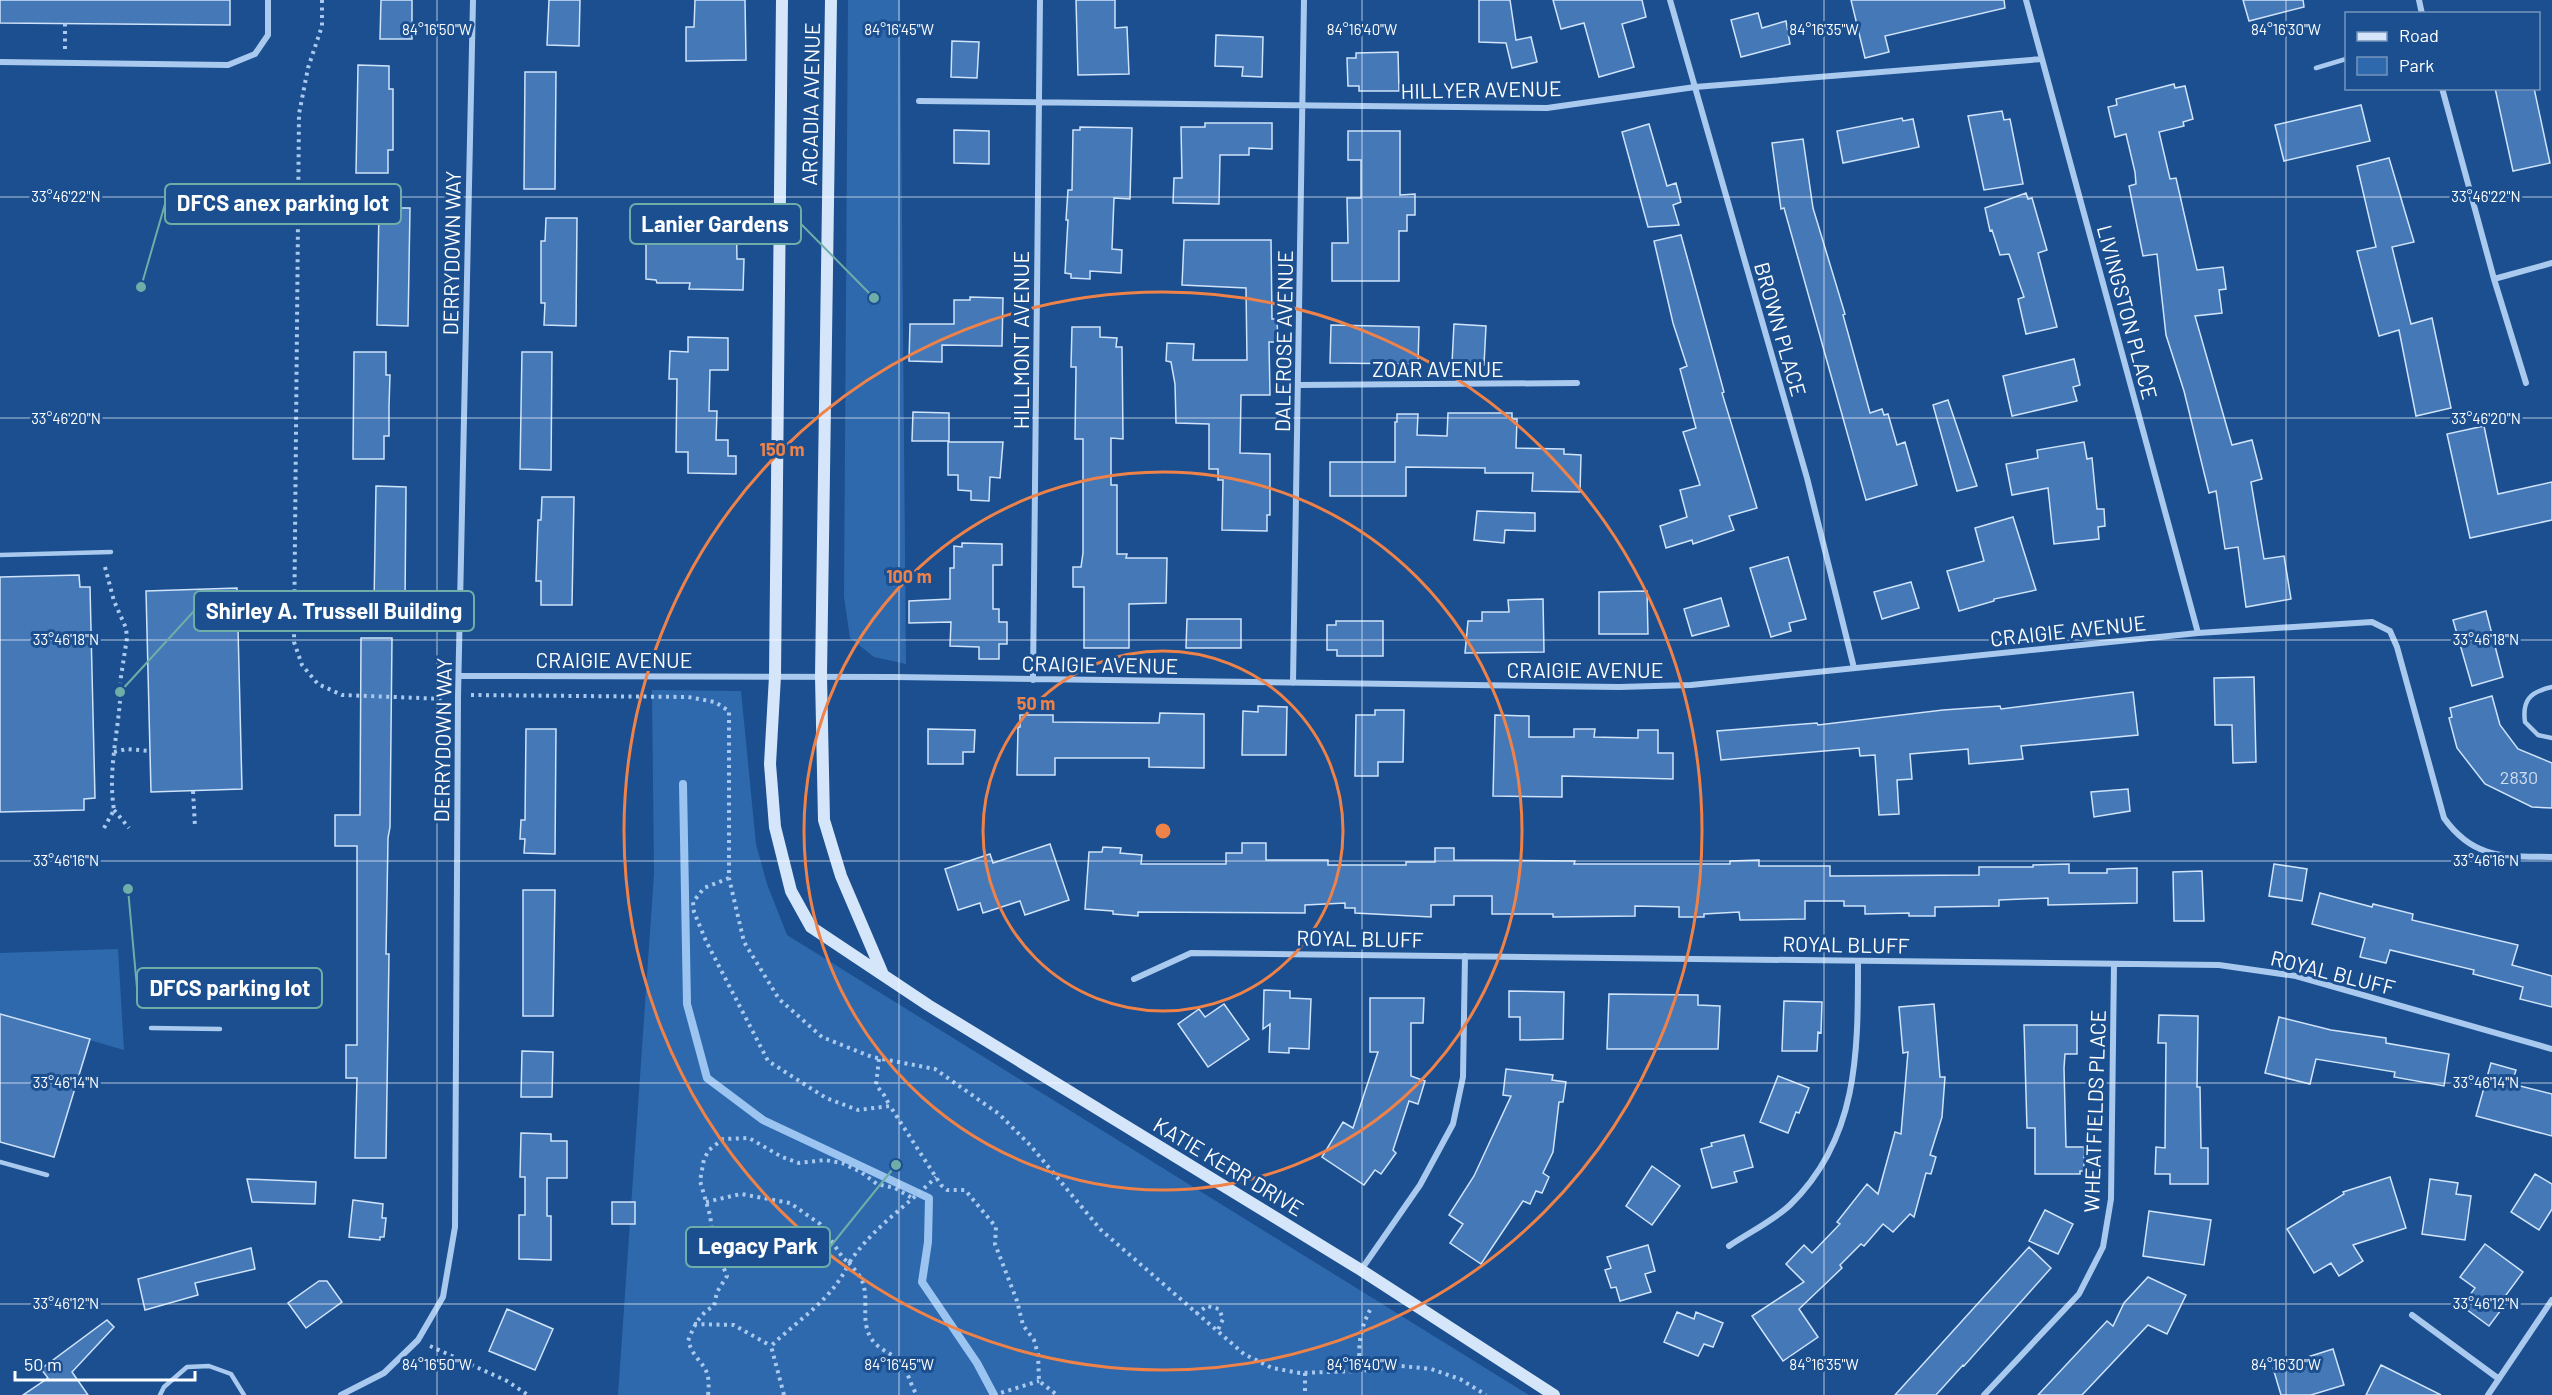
<svg xmlns="http://www.w3.org/2000/svg" width="2552" height="1395" font-family="Barlow,sans-serif">
	<style>
		.green { fill: #2e69ad }
		.lines { fill: none; stroke-linecap: round; stroke-linejoin: round }
		.stream { stroke: #9cc4f0; stroke-width: 8 }
		.building { fill: #4478b7; stroke: #cfe3fa; stroke-width: 1.5 }
		.path { stroke: #a9c9ee; stroke-width: 4; stroke-dasharray: 3 4.5; stroke-linecap: butt }
		.lane { stroke: #a9c9ee; stroke-width: 4.5 }
		.street { stroke: #a9c9ee; stroke-width: 6 }
		.secondary { stroke: #d6e6fa; stroke-width: 12 }
		.ticks { fill: none; stroke: #fff; stroke-width: 1.5; stroke-opacity: 0.45 }
		.ring { fill: none; stroke: #ee8249; stroke-width: 3 }
		.labels { text-anchor: middle; dominant-baseline: central; stroke-width: 6; stroke-linejoin: round; paint-order: stroke }
		.number-label { font-size: 18px; fill: #d0dded }
		.street-label { font-size: 21px; fill: #fff; stroke: #1b4f8f }
		.ticks-label { font-size: 15px; text-anchor: middle; fill: #fff; stroke: #1b4f8f; stroke-width: 6; stroke-linejoin: round; paint-order: stroke }
		.centre { fill: #ee8249; stroke: #1b4f8f; stroke-width: 3 }
		.ring-label { font-size: 18px; text-anchor: middle; font-weight: bold; fill: #ee8249; stroke: #1b4f8f; stroke-width: 6; stroke-linejoin: round; paint-order: stroke }
		.leader { fill: none; stroke: #6fada8; stroke-width: 2 }
		.callout-dot { fill: #6fada8; stroke: #1b4f8f; stroke-width: 2 }
		.callout { fill: #1b4f8f; stroke: #6fada8; stroke-width: 2 }
		.callout-label { font-size: 22px; text-anchor: middle; font-weight: bold; fill: #fff }
	</style>
	<rect width="100%" height="100%" fill="#1b4f8f"/>
	<path class="green" d="M848,0H900L906,664L874,657L850,638L844,597Z
		M652,690L741,691L756,844L767,884L787,935L1529,1395H618L654,874Z
		M118,949L124,1050L0,1014V953Z"/>
	<g class="lines">
		<path class="stream" d="M683,784L687,1004L707,1078L763,1120L929,1198L928,1242L922,1282L977,1363L994,1395"/>
	</g>
	<path class="building" d="M0,0H230V25L0,23Z
		M381,0H412V39H380Z
		M549,0H580L579,46L547,45Z
		M695,0H745L746,60L686,61V27H694Z
		M1076,0H1115V28L1127,27L1129,74L1078,75Z
		M1479,0H1510L1516,40L1531,37L1537,62L1512,68L1506,43L1479,42Z
		M1553,0H1642L1646,17L1622,24L1634,67L1599,77L1584,23L1561,29Z
		M1851,0H2004L2005,8L1885,36L1889,52L1865,58Z
		M2243,0H2303L2304,7L2249,21Z
		M1758,13L1762,28L1786,21L1790,44L1741,57L1731,20Z
		M1216,35L1263,37L1262,77L1242,76L1243,67L1215,66Z
		M952,41L979,42L977,78L951,77Z
		M1398,52L1399,91H1359V86H1348L1347,58H1356V53Z
		M358,65L389,66V89H393V150H388V173H356Z
		M525,72H556L555,189H524Z
		M2174,84L2175,88L2185,86L2193,119L2183,122L2184,126L2159,132L2170,179L2176,178L2197,270L2223,267L2226,289L2219,290L2222,313L2195,316L2232,445L2252,440L2262,479L2251,482L2264,559L2284,556L2291,599L2246,607L2238,547L2225,549L2216,491L2209,493L2184,391L2166,335L2157,254L2143,256L2129,186L2136,184L2135,172L2126,134L2115,137L2108,107L2117,105L2116,99Z
		M2495,88H2534L2550,163L2513,171Z
		M2361,105L2370,141L2284,161L2275,125Z
		M2002,111L2004,120L2010,119L2023,184L1984,190L1968,116Z
		M1902,118L1903,121L1913,119L1919,147L1843,163L1837,131Z
		M1205,123H1272V149L1249,148V155H1220L1219,204L1173,203L1174,178H1182L1181,127H1205Z
		M1649,124L1667,186L1676,183L1681,202L1673,205L1679,225L1648,227L1622,132Z
		M1080,127L1132,128L1130,199L1114,198L1112,249L1122,250L1121,273L1090,271V279L1071,278V274L1065,273L1068,220H1066L1068,190H1072L1073,130H1080Z
		M954,130L989,131V164L954,163Z
		M1348,131H1400V195L1415,194V215H1407V231H1399V281H1332V243H1348L1347,198H1361V160H1348Z
		M1803,139L1813,208L1845,314L1843,315L1870,413L1882,409L1884,415L1888,414L1897,445L1905,442L1917,485L1866,500L1784,208L1781,209L1772,143Z
		M2389,158L2414,242L2392,247L2411,324L2432,318L2451,408L2416,416L2399,330L2379,336L2357,251L2376,247L2357,166Z
		M2026,193L2028,199L2032,198L2047,250L2038,253L2057,327L2026,334L2018,299L2024,297L2009,254L2000,255L1992,230L1990,231L1985,208Z
		M736,206L737,259H744L743,290L689,289L690,283H657L656,280L646,279V223L689,224V207Z
		M379,208H410L408,326L377,325Z
		M546,218H577L576,326L544,325L545,303H541V241H545Z
		M1681,235L1724,392L1722,393L1757,508L1729,516L1734,530L1693,544L1692,540L1666,548L1660,526L1687,517L1680,490L1700,485L1683,432L1696,428L1680,369L1687,366L1673,323L1654,241Z
		M1184,240H1271L1272,319H1277L1278,342H1269L1270,395H1241L1240,453L1270,454V515H1267V531L1222,530L1223,480H1218V469H1209V424L1176,423L1175,384L1171,362L1166,361L1167,343L1194,344L1193,360H1247L1246,288L1182,285Z
		M970,297L1003,298L1002,346L942,345V362L909,361L910,324H954V300H970Z
		M1454,324L1486,326L1484,365L1452,363Z
		M1331,325L1419,327L1418,364L1330,363Z
		M1072,327H1100V337L1117,338L1116,347H1122L1123,439L1111,438V485H1117V554H1127L1126,558H1167L1166,603L1129,604V648H1084V587H1073V567H1081L1083,553V439H1075L1076,367H1071Z
		M688,337L728,338V370H710L709,411H717L716,440H728V456H736V474L688,473V452H676L677,379H669L670,351L688,352Z
		M354,352H386V375H390L389,406V436H384V459H353Z
		M522,352H552L551,470L520,469Z
		M2074,359L2080,385L2073,387L2077,401L2012,416L2003,376Z
		M1948,400L1977,486L1957,491L1933,405Z
		M913,412L949,413V441H912Z
		M1448,413H1512V419H1517L1516,448L1564,449V454L1581,455L1580,492L1532,491L1533,473H1485V468L1406,467V496H1330V462H1395V422H1397V414H1418L1417,435L1447,436Z
		M2484,426L2498,494L2552,482V520L2470,538L2447,434Z
		M948,442H1003L1000,478L990,477L989,501L971,500V491L958,490V475H948Z
		M2084,442L2087,459L2092,458L2097,509H2104L2105,526L2098,527L2099,539L2054,544L2048,488L2012,495L2006,464L2038,458L2037,450Z
		M376,486L406,487L405,605L374,604Z
		M542,497H574L572,605H541V581H536L538,520H541Z
		M1477,511L1535,513V531L1505,530L1504,543L1474,540Z
		M2013,517L2036,590L1994,599V601L1959,611L1947,571L1984,561L1975,528Z
		M962,543L1002,544V565H993V609H999V622H1007V644H999V659H979V647L950,646L951,622L909,623V601L950,599V568H954V546L962,547Z
		M1788,557L1806,619L1789,623L1791,631L1771,637L1750,568Z
		M79,575L80,587H90L95,798L84,799V810L0,812V577Z
		M1911,582L1919,608L1882,619L1874,592Z
		M237,588L242,789L151,792L146,591Z
		M1647,591L1648,634H1599V592Z
		M1721,598L1729,626L1692,636L1684,609Z
		M1543,599L1544,652L1465,653L1468,621H1482V612H1509L1508,600Z
		M2486,611L2503,677L2472,686L2453,620Z
		M1187,619H1241V648H1186Z
		M1336,621H1383V656H1337V650H1327V625H1336Z
		M361,638H392L390,827L388,838L386,954H389L386,1158H355L357,1078H346V1045H357V846H335V815H360Z
		M2254,677L2256,762L2233,763L2232,725H2215L2214,678Z
		M2133,692L2138,735L2021,746L2023,759L1969,764L1968,749L1910,754L1912,779L1897,780L1899,814L1879,815L1875,755L1860,756L1859,748L1721,760L1717,731L1817,723L1818,725L1943,710L2000,706L2001,709Z
		M2492,696L2500,725L2518,749L2552,763V808L2532,807L2485,784L2457,748L2449,718L2452,717L2450,708Z
		M1258,706L1287,707L1286,755H1242L1243,711L1258,712Z
		M1375,710H1404L1403,762H1378V776H1355L1356,715H1375Z
		M1160,713L1204,714V768L1149,767V758H1055V775H1017L1018,727H1020V715H1053V722L1159,723Z
		M1495,715L1529,716V737H1574V729H1595L1594,737L1638,738V730H1658V753H1673V779L1562,776V797L1493,796Z
		M526,729H556L555,854L524,853L525,839H520L521,820H525Z
		M928,729L975,730L974,752H963V764H928Z
		M2128,789L2130,811L2094,817L2091,792Z
		M1242,843H1266V860H1328V865H1406V862H1435V848H1454V860L1575,861L1574,864H1730V861L1759,860V866H1830V876L1979,875V867H2033V865L2069,864V873H2107V869L2137,868V903L2048,905V898L1999,900V906L1935,907V916H1909V913L1865,914V906H1844V901H1805V919L1740,920L1739,912L1704,914V917H1679V907L1635,906V916L1553,917V914H1492V896H1454V905H1431V917L1355,913V908H1345V903L1305,905V913L1138,912V916L1113,914V911L1085,909L1089,852H1102L1103,847L1121,848L1120,853L1142,855L1141,864H1226V853H1242Z
		M1050,844L1069,900L1025,915L1020,901L983,913L980,903L958,910L945,869L990,854L993,863Z
		M2274,864L2307,869L2302,901L2269,896Z
		M2202,871L2204,921H2174L2173,872Z
		M523,890H555L553,1016H523Z
		M2320,893L2372,907L2373,904L2413,914L2412,920L2518,945L2512,965L2552,976V1007L2520,999L2523,987L2473,974L2474,970L2390,950L2386,963L2360,957L2365,938L2312,924Z
		M1264,990L1290,991V998L1311,999L1309,1049L1289,1048V1053L1269,1052L1270,1024L1263,1029Z
		M1509,991L1564,992L1563,1039L1520,1040V1017H1509Z
		M1609,994L1698,995V1005L1720,1006L1718,1049H1607Z
		M1370,998H1424L1423,1023H1411V1076L1425,1081L1418,1104L1409,1101L1393,1150L1396,1153L1381,1174L1375,1170L1364,1185L1322,1157L1343,1122L1353,1128L1378,1052H1370Z
		M1784,1001L1822,1002L1821,1033L1818,1032L1817,1051H1782Z
		M1224,1004L1249,1039L1208,1067L1178,1024L1199,1009L1205,1017Z
		M1934,1004L1940,1077H1945L1942,1117L1930,1155L1936,1157L1931,1174L1926,1173L1914,1217L1910,1214L1893,1232L1883,1224L1864,1246L1861,1244L1840,1265L1842,1268L1799,1309L1818,1337L1783,1361L1752,1316L1804,1282L1786,1264L1804,1245L1812,1253L1840,1224L1837,1222L1867,1184L1878,1194L1895,1132L1901,1134L1908,1052L1903,1053L1899,1007Z
		M0,1014L90,1039L54,1157L0,1142Z
		M2159,1015L2198,1016L2197,1087H2200L2201,1148H2208V1184H2170V1174H2155L2156,1147L2165,1148L2166,1043H2158Z
		M2279,1017L2331,1030L2386,1038V1043L2449,1054L2444,1086L2394,1077L2395,1072L2316,1059L2310,1084L2265,1073Z
		M2024,1025H2077V1054H2065L2064,1068L2066,1147H2084V1171H2080V1174H2035V1128H2027Z
		M522,1051L553,1052L552,1097H521Z
		M2491,1063L2516,1070L2512,1084L2552,1094V1136L2476,1116Z
		M1506,1069L1553,1075L1552,1080L1566,1082L1563,1102H1559L1553,1152L1543,1173L1549,1177L1542,1193L1536,1191L1530,1204L1523,1201L1481,1264L1450,1243L1463,1224L1449,1215L1474,1176L1511,1096L1503,1095Z
		M1778,1076L1809,1088L1799,1113L1796,1112L1788,1133L1760,1122Z
		M521,1133L551,1134V1141H567V1178H547V1216H551V1260L519,1259V1215H525V1177H520Z
		M1744,1135L1753,1167L1734,1172L1737,1182L1712,1188L1701,1149L1712,1146L1711,1143Z
		M1652,1166L1680,1186L1652,1225L1626,1206Z
		M2535,1174L2552,1184V1209L2539,1230L2511,1212Z
		M2390,1177L2406,1228L2353,1245L2363,1261L2339,1276L2331,1263L2314,1273L2287,1229L2344,1194L2343,1192Z
		M247,1179L316,1182L315,1204L252,1202Z
		M2430,1179L2458,1183L2456,1194L2471,1196L2465,1240L2422,1234Z
		M353,1200L383,1204L382,1218H386L384,1237H380V1240L349,1237Z
		M612,1202H635V1224H612Z
		M2045,1210L2073,1224L2058,1254L2029,1241Z
		M2149,1211L2211,1220L2204,1265L2143,1256Z
		M2485,1244L2523,1272L2506,1295L2510,1298L2489,1326L2462,1306L2475,1288L2460,1277Z
		M1648,1245L1655,1271L1645,1274L1651,1292L1620,1301L1616,1287L1611,1288L1605,1270L1611,1268L1607,1257Z
		M2029,1247L2051,1268L1964,1366L1963,1365L1936,1395H1895Z
		M251,1248L255,1269L195,1283L198,1295L145,1310L138,1279Z
		M2148,1277L2186,1295L2167,1334L2148,1325L2082,1395H2038L2107,1321L2113,1326L2124,1303Z
		M319,1281H327L342,1302L306,1328L288,1303Z
		M507,1309L553,1329L535,1370L489,1351Z
		M1677,1312L1694,1319L1696,1312L1723,1323L1713,1347L1704,1344L1698,1356L1664,1342Z
		M107,1320L114,1327L72,1372L88,1395H23L48,1378L41,1369Z
		M2333,1349L2344,1385L2311,1395H2281L2273,1368Z
		M2381,1365L2441,1395H2366Z"/>
	<g class="lines">
		<path class="path" d="M322,0V26L308,68L299,114L294,642L302,665L318,684L342,695L446,699
			M65,49V22
			M105,567L114,601L126,628L127,638L120,683
			M471,695L688,697L715,702L729,711V878L744,942L779,999L822,1037L872,1057L935,1069L999,1114L1030,1145L1101,1230L1244,1354L1272,1368L1300,1373L1360,1371L1401,1366L1431,1369L1460,1379L1486,1395
			M114,752L127,749L150,751
			M193,791L195,827
			M114,810L129,828
			M104,828L114,810C108,773 117,738 120,701
			M729,878L704,888L693,902L694,912L706,941L768,1061L826,1098L858,1110L890,1106L941,1185L947,1190H965L996,1227L995,1244L1017,1301L1023,1325L1034,1340L1038,1354L1039,1381L1057,1395
			M879,1059L876,1085L884,1095L890,1106
			M706,1202L741,1194L790,1203L820,1224L843,1258L849,1263C872,1228 907,1206 936,1177
			M1196,1314L1207,1306L1219,1309L1223,1319L1217,1332
			M694,1324L734,1325L771,1346
			M430,1346L507,1381L528,1395
			M1360,1371C1358,1347 1359,1331 1370,1310
			M1305,1373V1395
			M708,1395C712,1362 697,1367 688,1341C694,1326 699,1314 714,1306L717,1292L727,1276L714,1245L710,1215L700,1181L704,1159L709,1150L723,1139L749,1138L782,1157L799,1163L825,1160L842,1163L861,1172L877,1184L895,1188L914,1199
			M784,1395L771,1346C799,1319 832,1300 849,1263C855,1270 862,1277 864,1287C868,1304 861,1322 871,1338C878,1350 891,1352 900,1362C908,1370 910,1385 917,1395
			M994,1395L1039,1381"/>
		<path class="lane" d="M2316,68L2346,59
			M0,555L111,552
			M2552,687C2530,692 2522,700 2525,722L2538,735L2552,738
			M151,1028L220,1029
			M0,1162L47,1175
			M160,1395L164,1387L187,1367L209,1366L231,1374L244,1395"/>
		<path class="street" d="M1670,0L1807,478L1854,668
			M2026,0L2198,633
			M2419,0L2422,14
			M0,62L228,65L255,54L268,35V0
			M2442,88L2494,279L2526,383
			M919,101L1547,108L1695,87L2042,59
			M2494,279L2552,263
			M1299,385L1577,383
			M459,676L895,677L1619,687L1691,685L2198,633L2372,622L2390,631L2397,647L2444,818C2474,860 2505,856 2552,857
			M1033,680L1040,0
			M1293,683L1304,0
			M1134,979L1191,953L2219,965L2296,976L2552,1049
			M1729,1246C1748,1233 1773,1221 1790,1205C1859,1138 1858,1051 1858,961
			M1361,1270L1420,1185L1453,1124L1463,1077L1465,956
			M2412,1315L2499,1379
			M341,1395L384,1373L418,1340L443,1297L455,1227L458,697L473,0
			M1984,1395L2079,1294L2103,1247L2111,1199L2114,964
			M2488,1395L2552,1300"/>
		<path class="secondary" d="M782,0L775,676L770,764L775,827L791,891L811,927L928,1005L1361,1270L1554,1395
			M831,0L821,676L824,820L841,876L882,972"/>
	</g>
	<path class="ticks" d="M437,0V1395M899,0V1395M1362,0V1395M1824,0V1395M2286,0V1395M0,197H2552M0,418H2552M0,640H2552M0,861H2552M0,1083H2552M0,1304H2552"/>
	<g class="ring">
		<circle cx="1163" cy="831" r="180"/>
		<circle cx="1163" cy="831" r="359"/>
		<circle cx="1163" cy="831" r="539"/>
	</g>
	<g class="labels">
		<g class="number-label">
			<text x="2519" y="777">2830</text>
		</g>
		<g class="street-label">
			<text transform="translate(1481 89) rotate(-1)">HILLYER AVENUE</text>
			<text transform="translate(810 104) rotate(-89)">ARCADIA AVENUE</text>
			<text transform="translate(451 253) rotate(-89)">DERRYDOWN WAY</text>
			<text transform="translate(2128 312) rotate(75)">LIVINGSTON PLACE</text>
			<text transform="translate(1781 329) rotate(74)">BROWN PLACE</text>
			<text transform="translate(1020 340) rotate(-90)">HILLMONT AVENUE</text>
			<text transform="translate(1283 341) rotate(-89)">DALEROSE AVENUE</text>
			<text x="1438" y="368">ZOAR AVENUE</text>
			<text transform="translate(2068 630) rotate(-6)">CRAIGIE AVENUE</text>
			<text x="614" y="659">CRAIGIE AVENUE</text>
			<text transform="translate(1100 664) rotate(1)">CRAIGIE AVENUE</text>
			<text x="1585" y="669">CRAIGIE AVENUE</text>
			<text transform="translate(442 740) rotate(-89)">DERRYDOWN WAY</text>
			<text transform="translate(1360 938) rotate(1)">ROYAL BLUFF</text>
			<text transform="translate(1846 944) rotate(1)">ROYAL BLUFF</text>
			<text transform="translate(2333 972) rotate(14)">ROYAL BLUFF</text>
			<text transform="translate(2094 1111) rotate(-88)">WHEATFIELDS PLACE</text>
			<text transform="translate(1229 1166) rotate(31)">KATIE KERR DRIVE</text>
		</g>
	</g>
	<g class="ticks-label">
		<text x="437" y="35">84°16'50"W</text>
		<text x="899" y="35">84°16'45"W</text>
		<text x="1362" y="35">84°16'40"W</text>
		<text x="1824" y="35">84°16'35"W</text>
		<text x="2286" y="35">84°16'30"W</text>
		<text x="66" y="202">33°46'22"N</text>
		<text x="2486" y="202">33°46'22"N</text>
		<text x="66" y="424">33°46'20"N</text>
		<text x="2486" y="424">33°46'20"N</text>
		<text x="66" y="645">33°46'18"N</text>
		<text x="2486" y="645">33°46'18"N</text>
		<text x="66" y="866">33°46'16"N</text>
		<text x="2486" y="866">33°46'16"N</text>
		<text x="66" y="1088">33°46'14"N</text>
		<text x="2486" y="1088">33°46'14"N</text>
		<text x="66" y="1309">33°46'12"N</text>
		<text x="2486" y="1309">33°46'12"N</text>
		<text x="437" y="1370">84°16'50"W</text>
		<text x="899" y="1370">84°16'45"W</text>
		<text x="1362" y="1370">84°16'40"W</text>
		<text x="1824" y="1370">84°16'35"W</text>
		<text x="2286" y="1370">84°16'30"W</text>
	</g>
	<circle cx="1163" cy="831" r="9" class="centre"/>
	<g class="ring-label">
		<text x="782" y="456">150 m</text>
		<text x="909" y="583">100 m</text>
		<text x="1036" y="710">50 m</text>
	</g>
	<path class="leader" d="M141 287L165 204M874 298L801 224M120 692L194 611M128 889L137 988M896 1165L830 1247"/>
	<g class="callout-dot">
		<circle cx="141" cy="287" r="6"/>
		<circle cx="874" cy="298" r="6"/>
		<circle cx="120" cy="692" r="6"/>
		<circle cx="128" cy="889" r="6"/>
		<circle cx="896" cy="1165" r="6"/>
	</g>
	<g class="callout">
		<rect x="165" y="184" width="236" height="40" rx="6"/>
		<rect x="630" y="204" width="171" height="40" rx="6"/>
		<rect x="194" y="591" width="280" height="40" rx="6"/>
		<rect x="137" y="968" width="185" height="40" rx="6"/>
		<rect x="686" y="1227" width="144" height="40" rx="6"/>
	</g>
	<g class="callout-label">
		<text x="283" y="211">DFCS anex parking lot</text>
		<text x="715" y="232">Lanier Gardens</text>
		<text x="334" y="619">Shirley A. Trussell Building</text>
		<text x="230" y="996">DFCS parking lot</text>
		<text x="758" y="1254">Legacy Park</text>
	</g>
	<rect x="2345" y="12" width="195" height="78" fill="#1b4f8f" stroke="#7695bc" stroke-width="1.5"/>
	<rect x="2357" y="32" width="30" height="9" fill="#d6e6fa" stroke="#7695bc" stroke-width="1.5"/>
	<text x="2399" y="42" font-size="18" fill="#ffffff">Road</text>
	<rect x="2357" y="57" width="30" height="18" fill="#2e69ad" stroke="#7695bc" stroke-width="1.5"/>
	<text x="2399" y="72" font-size="18" fill="#ffffff">Park</text>
	<path d="M15 1371v9h180v-9" fill="none" stroke="#ffffff" stroke-width="3"/>
	<text x="24" y="1371" font-size="18" fill="#ffffff" stroke="#1b4f8f" stroke-width="4.5" paint-order="stroke">50 m</text>
</svg>
